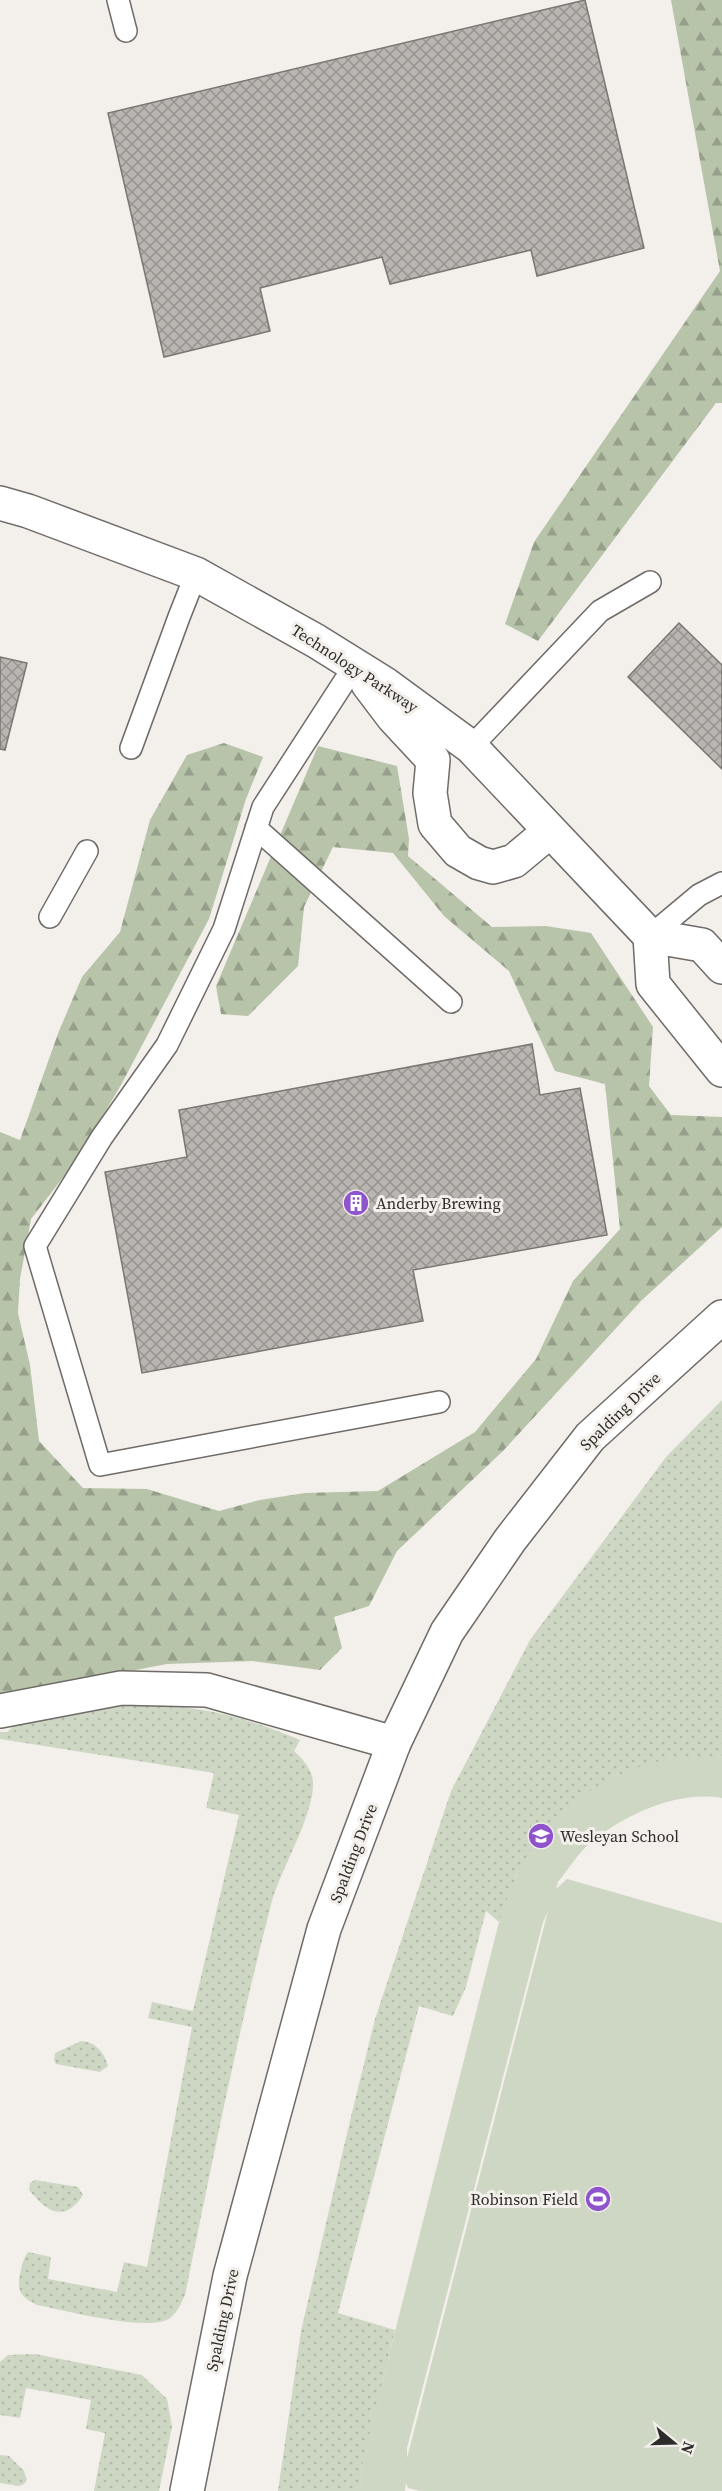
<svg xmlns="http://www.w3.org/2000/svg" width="722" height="2491" font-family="'Source Serif 4',serif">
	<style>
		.grass { fill: url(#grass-dots) }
		.forest { fill: url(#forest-firs) }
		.garden { fill: #cdd7c3; fill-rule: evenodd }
		.building { fill: url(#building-cross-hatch); stroke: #7a7672; stroke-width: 1.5 }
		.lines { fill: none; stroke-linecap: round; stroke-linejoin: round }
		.lane-casing { stroke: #6f6b68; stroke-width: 24 }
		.street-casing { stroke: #6f6b68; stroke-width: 36 }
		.secondary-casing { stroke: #6f6b68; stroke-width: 36 }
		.lane { stroke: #fff; stroke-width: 21 }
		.street { stroke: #fff; stroke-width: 33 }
		.secondary { stroke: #fff; stroke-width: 33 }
		.labels { text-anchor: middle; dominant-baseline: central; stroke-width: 6; stroke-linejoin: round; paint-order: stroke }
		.street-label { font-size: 16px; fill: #2e2c2b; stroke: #f3efeb }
		.poi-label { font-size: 16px; fill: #2e2c2b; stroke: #f3efeb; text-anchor: start }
	</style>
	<defs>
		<pattern id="grass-dots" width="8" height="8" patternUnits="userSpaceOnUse" patternTransform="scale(1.5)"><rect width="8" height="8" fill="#cdd7c3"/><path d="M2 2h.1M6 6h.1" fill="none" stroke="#b0b9a8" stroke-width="1.8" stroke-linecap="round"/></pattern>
		<pattern id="forest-firs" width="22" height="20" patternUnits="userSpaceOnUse" patternTransform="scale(1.5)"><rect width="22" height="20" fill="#b7c4a9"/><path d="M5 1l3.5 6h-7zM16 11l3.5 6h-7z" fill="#959f8a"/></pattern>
		<pattern id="building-cross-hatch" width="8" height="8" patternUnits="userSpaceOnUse" patternTransform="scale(1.5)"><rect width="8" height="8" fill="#b9b5b1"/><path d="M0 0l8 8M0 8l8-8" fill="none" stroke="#979390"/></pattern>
	</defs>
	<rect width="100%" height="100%" fill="#f3efeb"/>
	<path class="grass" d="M722,1400V1757L718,1756L517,1874L499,1922L486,1911L466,1987L453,2016L419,2006L338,2313L395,2330L361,2471L362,2491H278L301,2331L348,2129L375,2019L451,1791L530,1640L666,1457Z
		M144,1705C199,1705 249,1718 300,1740L294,1751C302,1758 309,1766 312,1776C320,1805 280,1870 272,1901C238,2031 212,2163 185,2295C181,2303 178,2312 170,2318C151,2333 63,2310 37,2305C19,2296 16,2290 21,2270C22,2263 24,2258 28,2252L51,2257L48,2279L117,2292L124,2262L147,2267L192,2027L148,2018L152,2002L193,2011L239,1815L206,1808L214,1773L0,1739V1732H7L18,1722L104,1707Z
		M81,2041C96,2042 104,2052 108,2066L100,2072L56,2064L54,2060L55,2053Z
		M35,2180L78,2187L83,2195C64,2224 46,2211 29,2190L30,2183Z
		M35,2354L142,2375L167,2399L172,2427L159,2491H94L105,2433L86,2429L91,2400L26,2388L20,2418L0,2415V2362L8,2355Z
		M0,2455L9,2456L24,2471L27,2480L24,2484L19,2486L0,2483Z"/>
	<path class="forest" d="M671,0H722V403H716L538,641L505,624L534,542L720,271Z
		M224,743L263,757L246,799L209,919L121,1085L75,1162L31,1219L20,1279L18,1313L30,1365L39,1441L83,1488L147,1489L219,1511L260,1500L305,1493L378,1491L475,1432L536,1359L573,1281L620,1229L605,1084L555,1071L509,971L444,916L393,853L333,847L304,907L298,966L248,1016L221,1014L216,986L318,746L397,766L409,839L408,856L492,927L546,926L591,933L653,1027L649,1086L671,1115L722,1117V1227L642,1300L503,1451L397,1551L369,1606L334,1617L342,1648L320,1670L253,1661L167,1664L0,1696V1132L20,1140L59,1031L82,977L120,932L150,820L187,755Z"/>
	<path class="garden" d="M718,1756L722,1757V1798C677,1790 624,1815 590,1843C578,1853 568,1870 558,1882L556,1889L567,1879L722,1923V2491H420L408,2488L406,2483L405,2491H362L361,2471L372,2422L499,1922C504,1907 510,1890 517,1875C543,1817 598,1776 659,1761C677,1757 699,1758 718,1756ZM548,1911L407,2458V2459V2448L543,1922Z"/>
	<path class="building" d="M585,0L644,248L537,276L531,250L390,284L382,257L260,288L270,331L164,357L108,113Z
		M679,623L722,665V769L628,677Z
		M0,657L27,663L5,750L0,749Z
		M532,1044L540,1095L580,1088L607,1235L413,1270L423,1321L142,1373L105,1172L187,1157L179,1110Z"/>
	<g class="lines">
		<g class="lane-casing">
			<path id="lane" d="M118,0L126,31
				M355,665L263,807L224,929L167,1045L102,1137L35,1246L100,1465L439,1402
				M471,747L600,611L650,582
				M131,748L179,617L196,574
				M256,828L451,1002
				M50,917L87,851
				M650,936L699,895L722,883"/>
		</g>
		<g class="street-casing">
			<path id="street" d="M0,1711L121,1688L207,1690L394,1743"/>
		</g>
		<g class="secondary-casing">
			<path id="secondary" d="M0,503L28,511L196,574L316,641L385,684L471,747L650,936
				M368,684L393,717L433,760L430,793L435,824L458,851L479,863L493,867L514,861L550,831
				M650,936L653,984L722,1070
				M650,936L702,945L722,967
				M187,2491L230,2276L324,1929L394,1743L447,1632L510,1540L590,1437L722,1317"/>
		</g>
		<use href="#lane" class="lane"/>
		<use href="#street" class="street"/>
		<use href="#secondary" class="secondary"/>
	</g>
	<defs>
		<g id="building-disc" transform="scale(1.35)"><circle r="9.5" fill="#8f54cb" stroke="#f3efeb"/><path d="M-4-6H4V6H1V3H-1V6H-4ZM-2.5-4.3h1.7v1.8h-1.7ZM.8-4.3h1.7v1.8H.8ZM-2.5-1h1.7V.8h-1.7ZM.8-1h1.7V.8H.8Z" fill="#fff"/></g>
		<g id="school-disc" transform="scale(1.35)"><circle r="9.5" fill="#8f54cb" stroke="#f3efeb"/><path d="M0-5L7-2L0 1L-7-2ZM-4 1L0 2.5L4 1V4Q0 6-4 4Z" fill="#fff"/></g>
		<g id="stadium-disc" transform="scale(1.35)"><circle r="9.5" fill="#8f54cb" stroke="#f3efeb"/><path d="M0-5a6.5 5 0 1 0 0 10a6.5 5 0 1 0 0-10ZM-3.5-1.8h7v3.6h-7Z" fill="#fff"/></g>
	</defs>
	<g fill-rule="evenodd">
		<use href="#building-disc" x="356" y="1203"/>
		<use href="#school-disc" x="541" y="1836"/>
		<use href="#stadium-disc" x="598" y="2199"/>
	</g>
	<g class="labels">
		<g class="street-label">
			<text transform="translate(355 668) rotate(33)">Technology Parkway</text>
			<text transform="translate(620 1411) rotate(-44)">Spalding Drive</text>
			<text transform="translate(353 1853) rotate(-69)">Spalding Drive</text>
			<text transform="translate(222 2320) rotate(-78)">Spalding Drive</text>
		</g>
		<g class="poi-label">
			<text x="376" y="1203">Anderby Brewing</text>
			<text x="560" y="1836">Wesleyan School</text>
			<text x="578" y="2199" text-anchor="end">Robinson Field</text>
		</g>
	</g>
	<g transform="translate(674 2443) rotate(109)" stroke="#f3efeb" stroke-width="4.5" paint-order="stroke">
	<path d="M0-4.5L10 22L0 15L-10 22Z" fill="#2e2c2b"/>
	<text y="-9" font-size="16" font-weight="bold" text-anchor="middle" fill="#2e2c2b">N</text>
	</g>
</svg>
